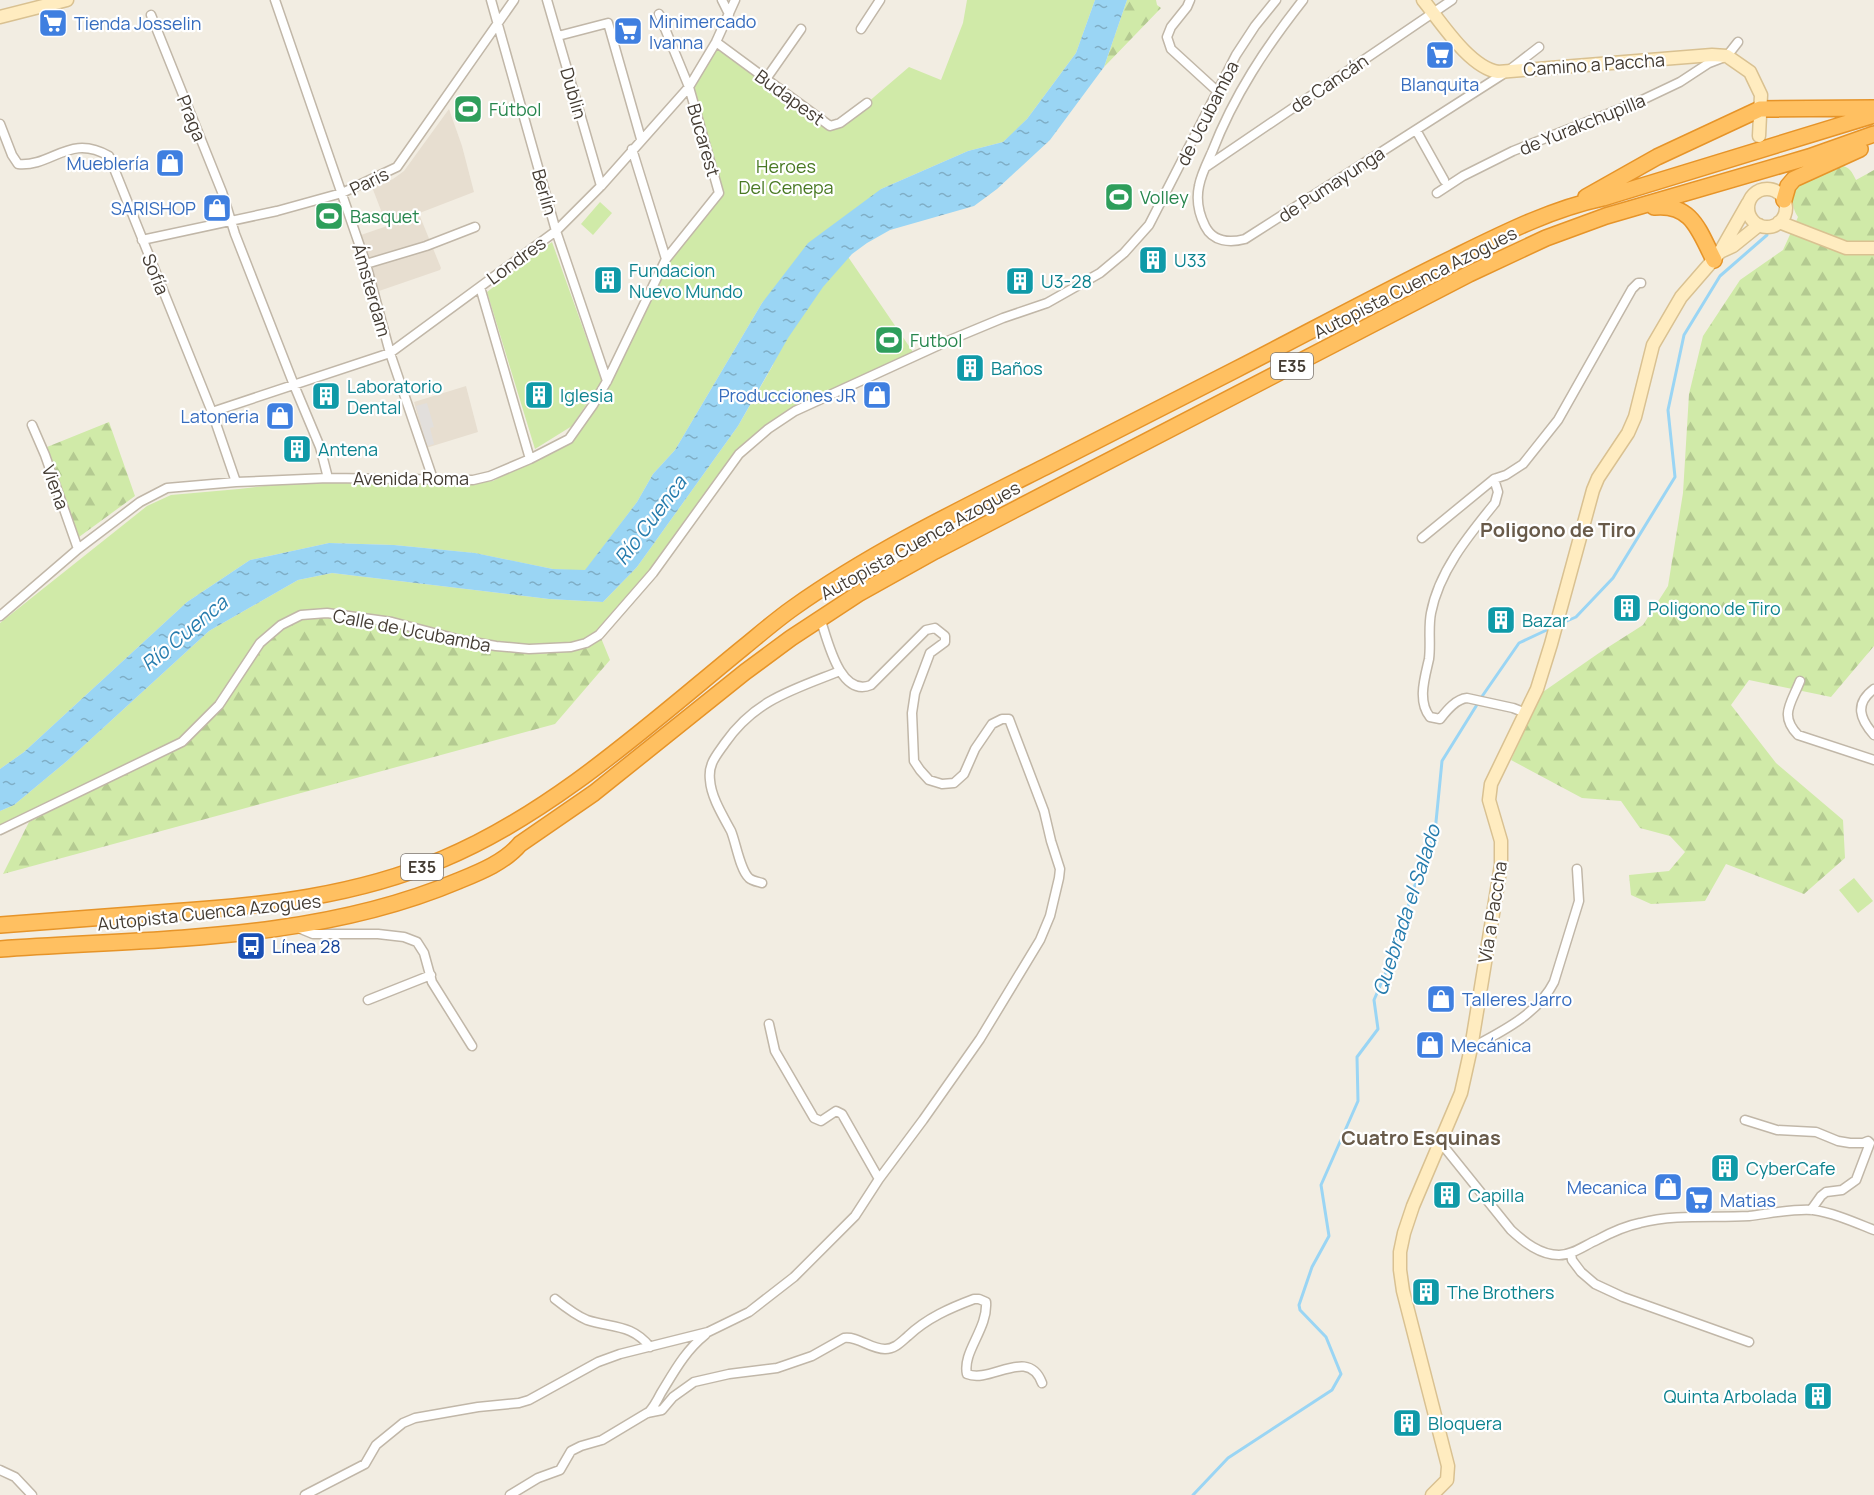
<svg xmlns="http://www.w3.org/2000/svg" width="1874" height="1495" font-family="Manrope,sans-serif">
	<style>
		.residential { fill: #e7ded0 }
		.forest { fill: url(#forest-firs) }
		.park { fill: #d0eaa8 }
		.parking { fill: #e2dfdc }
		.water { fill: url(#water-ripples) }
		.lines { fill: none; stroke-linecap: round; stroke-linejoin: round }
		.stream { stroke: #9ad5f4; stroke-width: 3 }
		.street-casing { stroke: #c1b7a8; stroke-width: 11 }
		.secondary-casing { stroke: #d9c191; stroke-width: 15 }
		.highway-casing { stroke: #e69429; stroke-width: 18 }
		.street { stroke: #fff; stroke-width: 8 }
		.secondary { stroke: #ffecc0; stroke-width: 12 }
		.highway { stroke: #ffc061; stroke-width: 15 }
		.labels { text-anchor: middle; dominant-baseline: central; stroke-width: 4.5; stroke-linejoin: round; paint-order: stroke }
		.shield { fill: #fff; stroke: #7c7670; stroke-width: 1.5 }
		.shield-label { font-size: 16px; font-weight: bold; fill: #443c33 }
		.shop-label { font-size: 18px; fill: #366cbe; stroke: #fff; text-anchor: start }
		.street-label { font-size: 18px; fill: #443c33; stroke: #fff }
		.leisure-label { font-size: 18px; fill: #27864d; stroke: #fff; text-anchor: start }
		.park-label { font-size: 18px; fill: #497923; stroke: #fff }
		.culture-label { font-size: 18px; fill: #0d838f; stroke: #fff; text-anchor: start }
		.transit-label { font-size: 18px; fill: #164399; stroke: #fff; text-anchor: start }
		.water-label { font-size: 20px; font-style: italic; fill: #267cad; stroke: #fff }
		.neighbourhood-label { font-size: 20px; font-weight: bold; fill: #685a49; stroke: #fff }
	</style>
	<defs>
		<pattern id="forest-firs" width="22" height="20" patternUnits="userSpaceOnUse" patternTransform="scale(1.5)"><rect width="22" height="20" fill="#d0eaa8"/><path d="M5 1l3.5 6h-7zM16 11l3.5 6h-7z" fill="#b4ca91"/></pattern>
		<pattern id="water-ripples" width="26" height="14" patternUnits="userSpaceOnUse" patternTransform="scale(1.5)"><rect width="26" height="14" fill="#9ad5f4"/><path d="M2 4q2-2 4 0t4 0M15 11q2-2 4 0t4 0" fill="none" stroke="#7faec6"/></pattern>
	</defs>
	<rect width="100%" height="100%" fill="#f2ede2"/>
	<path class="residential" d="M449,109L462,146L474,192L417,214H419L441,268L440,270L379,291L361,235L387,226L372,187L393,179L404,171Z
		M466,386L478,432L426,448L414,402Z"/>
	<path class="forest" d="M1127,0H1156L1157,5L1161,8L1104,67Z
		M1839,166C1849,165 1852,172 1856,180L1874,170V646L1831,697L1749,680L1731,705L1776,763L1843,820L1845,858L1804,894L1726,864L1705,901L1651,904L1631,895L1629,875L1669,871L1685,852L1670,836L1640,828L1621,801L1582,798L1511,760L1540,694L1599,653L1643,625L1668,586L1683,493L1689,394L1703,336L1740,280L1783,250L1798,217C1791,206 1792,199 1795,186Z
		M109,422L135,496L79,537L47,447Z
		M327,616C349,619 370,622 391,626C452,637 545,674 601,638L610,660L555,724L3,874L29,822L183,744L262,645L284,627L301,618Z"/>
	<path class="park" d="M967,0H1095L1076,53L1027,119L1012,134L1003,142L968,151L881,189L762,303L675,450L653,474L637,502L585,571L553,569L474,553L394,545L329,543L250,560L187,602L24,752L0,769V623L147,506L171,495L239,489L328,478L474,483L493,481L569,439L607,381L670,261L723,195L693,89L718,47L830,126L867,103L909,67L941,80L963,23Z
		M471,97L476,119L465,122L460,100Z
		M1116,184L1131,202L1122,210L1106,192Z
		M600,202L612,213L593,235L581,224Z
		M552,242L602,381L572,426L535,449L487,292Z
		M842,248L913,352L909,358L795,411L739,454L653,573L586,643L529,649L327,613L301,615L260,643L219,705L182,742L0,830V811L14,805L67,761L209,631L298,580L332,573L549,599L603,602L637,567L738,426L773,365L774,355Z
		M1854,878L1873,901L1858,913L1839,890Z"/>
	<path class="parking" d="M427,403L434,427L430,428L434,444L427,446L416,406Z"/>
	<path class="water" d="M1095,0H1127L1104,67L1050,140L997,189L974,206L890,230L867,243L852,254L823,287L788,338L738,426L637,567L603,602L549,599L332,573L298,580L209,631L67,761L14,805L0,811V769L24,752L187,602L250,560L329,543L394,545L475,553L553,569L585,570L637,502L653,474L675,450L762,303L808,243L881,189L968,151L1003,142L1027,119L1076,53Z"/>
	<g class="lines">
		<path class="stream" d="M1560,624L1576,617L1613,578L1675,477L1668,410L1684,335L1720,276L1767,235
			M1193,1495L1228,1458L1332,1390L1341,1374L1326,1337L1300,1310L1299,1305L1312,1267L1329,1236L1321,1185L1358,1101L1357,1057L1378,1029L1374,1000L1389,965L1415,885L1435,832L1442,761L1483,695L1519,643L1551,628"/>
		<g class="street-casing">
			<path id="street" d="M275,0L366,264L390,353L433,479
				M491,0L556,231L607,381
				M547,0L601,186
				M722,0L729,14
				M1190,0L1187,7L1171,27L1167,37L1171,49L1217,91
				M1303,0C1266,47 1234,95 1212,152C1207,163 1201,175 1199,186C1196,200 1199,214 1205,226C1213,242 1230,243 1245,239L1508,71L1539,47
				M151,15L222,192L235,234L294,385L320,447L328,478
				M861,29L880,0
				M558,36L608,23L641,139
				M716,42L830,126L840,123L867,103
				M766,79L801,29
				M0,124L12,155L18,164C53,167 69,133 109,156L212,412L236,482
				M1416,130L1444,180
				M632,149L666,259
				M1206,167L1452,0
				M1437,193L1463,176L1513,151L1640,101L1680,82L1709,63L1727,56L1738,42
				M142,240L277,211L342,193L397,167L514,0
				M366,264L426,246L475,227
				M480,287L530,459
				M212,412L390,353L556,231L601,186L689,87L716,42L735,0
				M32,425L45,455L78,549
				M1422,538L1494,479
				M0,616L78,549L140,502L167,488L236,482L328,478L473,480L490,476L530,459L569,439L593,405L607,381L666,259L719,193L689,87L659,14
				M1800,681C1791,704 1779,715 1798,735L1874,760
				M1874,689C1854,704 1860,719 1874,735
				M1526,713L1513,708L1467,698C1456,699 1447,710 1440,719L1430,717C1417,701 1425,677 1429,659C1431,644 1428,628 1431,613C1439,571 1469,535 1495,503L1498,492L1494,479L1506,475L1523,464L1558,420L1632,289L1638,283H1641
				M0,830L182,742L219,705L260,643L281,625L301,615L327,613L392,622L461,640L496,646L529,649L571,647L586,643L599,635L653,573L739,454L768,429L795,411L950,340L1003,318L1047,303L1100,273L1124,253L1149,225L1236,55L1255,26L1276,0
				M762,883C759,882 752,881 749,878C740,870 736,843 731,831C723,816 711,797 710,780C708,764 716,756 725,743C755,700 792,690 840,671
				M296,927L313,934H378L404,937L417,942L424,953L432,982L472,1046
				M368,1000L431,975
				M769,1024L775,1051L814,1118L821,1121L836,1111L842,1114L879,1179
				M1471,1048C1501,1032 1538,1014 1554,982L1579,901L1577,869
				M1745,1120L1777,1130L1816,1132L1838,1141L1850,1143H1863L1868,1141L1870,1143L1856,1180L1842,1190L1826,1192L1821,1196L1811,1210
				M1441,1143L1511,1230C1524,1242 1540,1255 1559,1255C1573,1255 1585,1245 1597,1240C1610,1233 1625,1226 1640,1223C1675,1214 1713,1218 1749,1216C1767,1214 1796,1208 1813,1210C1834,1213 1854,1222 1874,1230
				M1571,1253L1572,1260L1581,1272L1595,1284L1623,1297L1749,1342
				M555,1299C565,1307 575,1315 587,1320C612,1328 632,1324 650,1347
				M648,1413C654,1407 657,1401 661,1393C674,1372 685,1351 705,1335
				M0,1470L15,1477L32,1495
				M305,1495L365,1464L376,1445L403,1423L415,1418L478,1407L519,1403L529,1400L598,1362L620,1354L708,1332L749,1312L794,1277L855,1216L879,1179L923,1120L980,1039L1040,940L1050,916L1059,878L1060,869L1051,841L1044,811L1009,719H1002L992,724L975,749L964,774L954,783L942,784L929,780L920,770L914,761L912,713L915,693L930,653L945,642V636L935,628L926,630L871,685C839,698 827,637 820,618
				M510,1495L538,1478L560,1470L571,1451L581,1446L602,1440L647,1413L662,1410L673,1397L694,1382L729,1374L777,1368L812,1356L844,1338C858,1336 870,1349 885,1349C895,1349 901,1342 908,1336C927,1318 950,1308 974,1299H979L986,1302C988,1329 962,1352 967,1374C991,1384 1028,1346 1042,1383"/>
		</g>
		<g class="secondary-casing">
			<path id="secondary" d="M1423,0C1441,22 1469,67 1498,72L1712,55L1727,56L1750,72L1761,95L1759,136
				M0,17L67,0
				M1748 208a19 19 0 1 1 38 0a19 19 0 1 1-38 0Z
				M1779,222L1846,248H1874
				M1720,252L1733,246L1759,225
				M1432,1495L1447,1480L1448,1466L1403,1291L1400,1270V1252L1404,1233L1413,1206L1461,1093L1471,1048L1501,865V841L1489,800L1491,784L1537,689L1551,644L1593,490L1598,478L1628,433L1635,417L1653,345L1681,297L1720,252L1748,203"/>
		</g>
		<g class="highway-casing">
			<path id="highway" d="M1586,197L1657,157L1760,109L1874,108
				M1784,200L1788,186L1794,179L1860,149
				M1654,207C1692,203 1699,231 1714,260
				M0,925C57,921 114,916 171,912C264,906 356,896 443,859C553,813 652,722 744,647C760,634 776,620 793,608C872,552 959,510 1045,467C1109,435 1173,402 1237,369C1309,332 1381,293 1453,258C1502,234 1551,209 1603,198L1874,115
				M0,949C153,938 314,942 458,881C480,872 505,862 520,844L594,793L745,672L791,638L858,594L935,551L1469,274L1546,238L1606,216L1809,157L1874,134"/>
		</g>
		<use href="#street" class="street"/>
		<use href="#secondary" class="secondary"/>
		<use href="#highway" class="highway"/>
	</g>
	<defs>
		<g id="supermarket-square" transform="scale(1.5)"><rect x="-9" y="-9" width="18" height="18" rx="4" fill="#3f7fe0" stroke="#fff"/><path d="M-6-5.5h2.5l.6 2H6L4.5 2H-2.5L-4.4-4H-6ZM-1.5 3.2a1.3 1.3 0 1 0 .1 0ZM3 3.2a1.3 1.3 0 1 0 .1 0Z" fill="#fff"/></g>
		<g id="stadium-square" transform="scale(1.5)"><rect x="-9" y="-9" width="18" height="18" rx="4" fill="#2e9e5b" stroke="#fff"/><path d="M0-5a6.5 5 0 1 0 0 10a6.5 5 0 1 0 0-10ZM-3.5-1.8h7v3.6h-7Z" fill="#fff"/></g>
		<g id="shop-square" transform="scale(1.5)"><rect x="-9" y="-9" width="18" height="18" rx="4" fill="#3f7fe0" stroke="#fff"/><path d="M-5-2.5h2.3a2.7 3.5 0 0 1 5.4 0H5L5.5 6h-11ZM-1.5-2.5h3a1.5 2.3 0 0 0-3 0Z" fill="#fff"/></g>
		<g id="building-square" transform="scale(1.5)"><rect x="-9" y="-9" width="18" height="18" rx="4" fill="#0f9aa8" stroke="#fff"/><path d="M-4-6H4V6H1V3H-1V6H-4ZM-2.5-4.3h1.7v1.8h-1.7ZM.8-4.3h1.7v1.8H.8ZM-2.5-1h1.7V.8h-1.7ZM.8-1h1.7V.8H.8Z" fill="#fff"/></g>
		<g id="bus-square" transform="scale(1.5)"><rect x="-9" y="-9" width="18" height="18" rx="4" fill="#1a4fb4" stroke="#fff"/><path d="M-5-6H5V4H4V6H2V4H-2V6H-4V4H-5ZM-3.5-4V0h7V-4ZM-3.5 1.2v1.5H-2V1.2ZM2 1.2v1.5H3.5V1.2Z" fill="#fff"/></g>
	</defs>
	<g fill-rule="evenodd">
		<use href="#supermarket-square" x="53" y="23"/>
		<use href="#supermarket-square" x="628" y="31"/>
		<use href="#supermarket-square" x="1440" y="55"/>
		<use href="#stadium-square" x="468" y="109"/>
		<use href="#shop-square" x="170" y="163"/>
		<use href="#stadium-square" x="1119" y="197"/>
		<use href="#shop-square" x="217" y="208"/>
		<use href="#stadium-square" x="329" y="216"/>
		<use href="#building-square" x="1153" y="260"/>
		<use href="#building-square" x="608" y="280"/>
		<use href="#building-square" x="1020" y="281"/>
		<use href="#stadium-square" x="889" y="340"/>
		<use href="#building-square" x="970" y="368"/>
		<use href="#building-square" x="539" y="395"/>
		<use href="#shop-square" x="877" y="395"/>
		<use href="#building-square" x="326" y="396"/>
		<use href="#shop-square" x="280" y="416"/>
		<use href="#building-square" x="297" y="449"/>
		<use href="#building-square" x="1627" y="608"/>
		<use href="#building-square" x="1501" y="620"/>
		<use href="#bus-square" x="251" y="946"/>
		<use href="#shop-square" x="1441" y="999"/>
		<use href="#shop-square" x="1430" y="1045"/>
		<use href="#building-square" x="1725" y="1168"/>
		<use href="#shop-square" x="1668" y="1187"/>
		<use href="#building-square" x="1447" y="1195"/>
		<use href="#supermarket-square" x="1699" y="1200"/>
		<use href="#building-square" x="1426" y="1292"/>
		<use href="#building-square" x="1818" y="1396"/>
		<use href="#building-square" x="1407" y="1423"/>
	</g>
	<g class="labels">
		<g class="shield">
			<rect x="1271" y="353" width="42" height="26" rx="4.5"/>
			<rect x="401" y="854" width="42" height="26" rx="4.5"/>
		</g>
		<g class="shield-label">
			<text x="1292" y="366">E35</text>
			<text x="422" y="867">E35</text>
		</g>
		<g class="shop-label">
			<text x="649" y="21">Minimercado<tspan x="649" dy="21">Ivanna</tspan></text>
			<text x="74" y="23">Tienda Josselin</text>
			<text x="1440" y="84" text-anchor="middle">Blanquita</text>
			<text x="149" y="163" text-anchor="end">Mueblería</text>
			<text x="196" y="208" text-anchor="end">SARISHOP</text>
			<text x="856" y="395" text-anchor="end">Producciones JR</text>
			<text x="259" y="416" text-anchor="end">Latoneria</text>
			<text x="1462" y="999">Talleres Jarro</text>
			<text x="1451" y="1045">Mecánica</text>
			<text x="1647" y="1187" text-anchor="end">Mecanica</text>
			<text x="1720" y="1200">Matias</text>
		</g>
		<g class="street-label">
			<text transform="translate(1594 64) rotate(-4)">Camino a Paccha</text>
			<text transform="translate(1329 83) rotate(-34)">de Cancán</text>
			<text transform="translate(574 93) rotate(74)">Dublin</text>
			<text transform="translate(790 97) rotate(36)">Budapest</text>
			<text transform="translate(1207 113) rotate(-63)">de Ucubamba</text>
			<text transform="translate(192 118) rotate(68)">Praga</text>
			<text transform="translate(1582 124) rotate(-22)">de Yurakchupilla</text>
			<text transform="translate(704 140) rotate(74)">Bucarest</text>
			<text transform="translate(369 181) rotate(-26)">Paris</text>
			<text transform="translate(1331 184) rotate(-33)">de Pumayunga</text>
			<text transform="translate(545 192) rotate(74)">Berlín</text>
			<text transform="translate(516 260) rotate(-36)">Londres</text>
			<text transform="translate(156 274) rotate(68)">Sofía</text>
			<text transform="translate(1415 282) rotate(-27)">Autopista Cuenca Azogues</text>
			<text transform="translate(372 290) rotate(74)">Ámsterdam</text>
			<text x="411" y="478">Avenida Roma</text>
			<text transform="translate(56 487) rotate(70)">Viena</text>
			<text transform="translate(920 540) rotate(-29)">Autopista Cuenca Azogues</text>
			<text transform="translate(412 630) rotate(11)">Calle de Ucubamba</text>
			<text transform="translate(209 912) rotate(-6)">Autopista Cuenca Azogues</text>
			<text transform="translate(1492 912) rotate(-81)">Vía a Paccha</text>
		</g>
		<g class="leisure-label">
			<text x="489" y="109">Fútbol</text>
			<text x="1140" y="197">Volley</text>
			<text x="350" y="216">Basquet</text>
			<text x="910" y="340">Futbol</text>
		</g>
		<g class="park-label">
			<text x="786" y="166">Heroes<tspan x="786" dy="21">Del Cenepa</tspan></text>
		</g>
		<g class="culture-label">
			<text x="1174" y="260">U33</text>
			<text x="629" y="270">Fundacion<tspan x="629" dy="21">Nuevo Mundo</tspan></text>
			<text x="1041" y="281">U3-28</text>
			<text x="991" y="368">Baños</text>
			<text x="347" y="386">Laboratorio<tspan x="347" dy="21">Dental</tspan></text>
			<text x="560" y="395">Iglesia</text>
			<text x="318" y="449">Antena</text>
			<text x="1648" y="608">Poligono de Tiro</text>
			<text x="1522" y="620">Bazar</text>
			<text x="1746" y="1168">CyberCafe</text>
			<text x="1468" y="1195">Capilla</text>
			<text x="1447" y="1292">The Brothers</text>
			<text x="1797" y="1396" text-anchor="end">Quinta Arbolada</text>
			<text x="1428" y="1423">Bloquera</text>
		</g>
		<g class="transit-label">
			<text x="272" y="946">Línea 28</text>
		</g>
		<g class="water-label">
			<text transform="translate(650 520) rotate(-53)">Río Cuenca</text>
			<text transform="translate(184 633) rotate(-40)">Río Cuenca</text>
			<text transform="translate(1406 910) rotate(-72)">Quebrada el Salado</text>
		</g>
		<g class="neighbourhood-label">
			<text x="1558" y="529">Poligono de Tiro</text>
			<text x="1421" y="1137">Cuatro Esquinas</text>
		</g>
	</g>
</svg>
